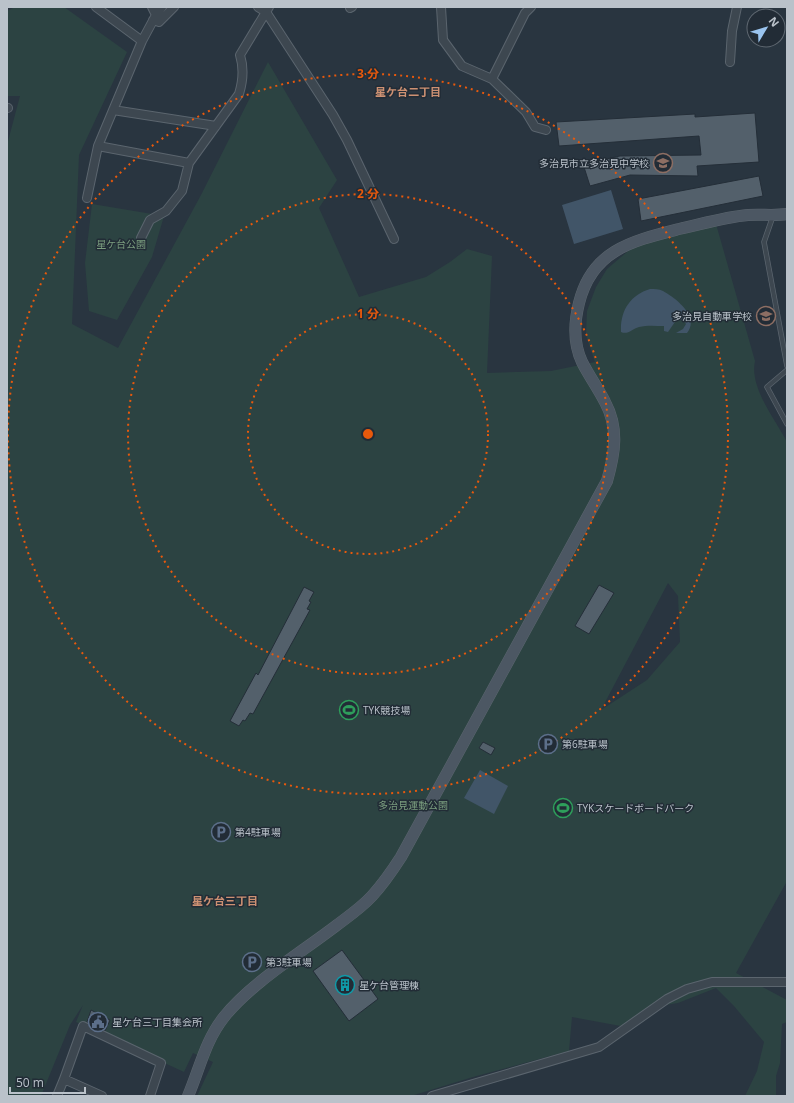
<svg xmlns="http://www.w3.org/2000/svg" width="794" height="1103" font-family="'Open Sans','Noto Sans JP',sans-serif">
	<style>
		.green { fill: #2c4342; fill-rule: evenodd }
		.water { fill: #415568 }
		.building { fill: #53606b; stroke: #242e38 }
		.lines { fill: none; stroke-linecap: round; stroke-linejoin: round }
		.lane-casing { stroke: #5b656e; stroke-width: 5.5 }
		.street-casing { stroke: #5b656e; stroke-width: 10 }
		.secondary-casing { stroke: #5b656e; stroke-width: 12 }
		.lane { stroke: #3d4750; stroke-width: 4 }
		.street { stroke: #3d4750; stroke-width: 8 }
		.secondary { stroke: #4c5763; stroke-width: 11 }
		.ring { fill: none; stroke: #e8590c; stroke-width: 2; stroke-dasharray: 2 4 }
		.labels { text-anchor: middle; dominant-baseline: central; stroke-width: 3; stroke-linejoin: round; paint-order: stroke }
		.poi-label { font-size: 10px; fill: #bac2ca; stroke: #222c36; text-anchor: start }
		.park-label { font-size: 10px; fill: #7b9e7f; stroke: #222c36 }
		.neighbourhood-label { font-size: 11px; font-weight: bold; fill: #cd9173; stroke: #222c36 }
		.centre { fill: #e8590c; stroke: #222c36; stroke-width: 2 }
		.ring-label { font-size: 12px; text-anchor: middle; font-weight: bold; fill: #e8590c; stroke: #222c36; stroke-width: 3; stroke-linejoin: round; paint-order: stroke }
	</style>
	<rect width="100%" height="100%" fill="#293540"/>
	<path class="green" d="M15,7H64L127,52L79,155L72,324L118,348L201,195L268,62L337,180L319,208L359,297L426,277L450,262L467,249L492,256L487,373L551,371L595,362L586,335L587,311L596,287L607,269L634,246L716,224L755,361C749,387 775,419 787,442V881L736,973L787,1000V1022L782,1024L780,1063L776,1076V1096H745L757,1071L764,1042L734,1006L716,988L678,1003L653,1007L626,1027L572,1017L569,1051L473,1077L411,1096H197L213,1062L193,1053L184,1072L76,1022L83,1005L70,1025L41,1096H7V145L20,96H7V11ZM668,583L678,596L680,642L647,680L601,710Z
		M92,204L164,216L152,257L117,320L89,311L85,263Z"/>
	<path class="water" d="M611,190L623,229L574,244L562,205Z
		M650,289C654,289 659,289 663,291C676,298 700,317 687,333H676L683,329L686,324L684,321L677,319L668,332L664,331V326C656,326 647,325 639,327C632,329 628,335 621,332C620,311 630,295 650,289Z
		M480,770L508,786L494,814L464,798Z"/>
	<path class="building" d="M755,113L759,162L697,166L698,176L630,175L590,186L583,164L620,156L701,155L699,136L559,146L556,122L695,114V117Z
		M759,176L763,196L641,221L638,199Z
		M599,585L614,593L589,634L575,626Z
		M304,587L314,592L309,601L311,602L307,609L310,610L253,714L250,713L245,721L243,720L239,726L230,721L256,673L258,675Z
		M483,742L495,748L491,755L479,748Z
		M342,950L378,999L349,1021L313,971Z
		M91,1010L110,1020L105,1031L87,1022Z"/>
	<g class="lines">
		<g class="lane-casing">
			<path id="lane" d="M773,216L764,242L787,366
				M787,370L767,387L787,424"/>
		</g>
		<g class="street-casing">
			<path id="street" d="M96,7L142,41
				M258,7L266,12L333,115L347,140L394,239
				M441,7L443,40L462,66L492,79L525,13L531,7
				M350,8L352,7
				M156,15L162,7
				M153,20L159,22L174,7
				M730,62L732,31L737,7
				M492,79L526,112L535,127L546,130
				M7,108H8
				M113,110L216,126
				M98,146L189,163L239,94C243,81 244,68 240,55L269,7
				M87,198L98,146L142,41L156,15L152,7
				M141,238L150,220L166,211L182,191L189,163
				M57,1096L64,1079
				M102,1096L64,1079L83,1026L161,1063L150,1096
				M432,1096L599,1047L667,999L687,989L712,982H787"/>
		</g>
		<g class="secondary-casing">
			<path id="secondary" d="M188,1096C200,1068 205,1041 224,1017C251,983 302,952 337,925C349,916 362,907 372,896C383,884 392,871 401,857L607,481C615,453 619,428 605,402C598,388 589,376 582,362C573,343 574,323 579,303C592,250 632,241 679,229C702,224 725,217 748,215C761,214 774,216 787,214"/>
		</g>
		<use href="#lane" class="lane"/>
		<use href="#street" class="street"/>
		<use href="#secondary" class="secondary"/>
	</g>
	<g class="ring">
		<circle cx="368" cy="434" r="120"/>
		<circle cx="368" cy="434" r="240"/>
		<circle cx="368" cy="434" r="360"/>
	</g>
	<defs>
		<g id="school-ring" transform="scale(1)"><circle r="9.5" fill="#222c36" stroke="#8d6e63" stroke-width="1.5"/><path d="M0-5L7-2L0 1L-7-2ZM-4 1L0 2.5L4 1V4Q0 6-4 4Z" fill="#8d6e63"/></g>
		<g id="stadium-ring" transform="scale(1)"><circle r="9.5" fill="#222c36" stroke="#2e9e5b" stroke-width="1.5"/><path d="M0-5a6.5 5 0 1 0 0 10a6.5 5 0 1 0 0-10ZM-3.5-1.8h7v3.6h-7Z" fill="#2e9e5b"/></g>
		<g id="parking-ring" transform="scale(1)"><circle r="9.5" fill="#222c36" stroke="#5c6f8a" stroke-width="1.5"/><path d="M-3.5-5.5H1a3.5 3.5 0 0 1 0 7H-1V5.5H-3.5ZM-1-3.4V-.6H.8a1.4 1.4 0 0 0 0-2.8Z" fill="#5c6f8a"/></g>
		<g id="building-ring" transform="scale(1)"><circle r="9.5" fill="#222c36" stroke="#0f9aa8" stroke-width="1.5"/><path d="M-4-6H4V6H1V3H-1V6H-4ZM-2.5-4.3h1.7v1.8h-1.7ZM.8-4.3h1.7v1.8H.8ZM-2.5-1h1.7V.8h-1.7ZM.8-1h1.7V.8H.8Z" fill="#0f9aa8"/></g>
		<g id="civic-ring" transform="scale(1)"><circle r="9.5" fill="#222c36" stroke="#5c6f8a" stroke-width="1.5"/><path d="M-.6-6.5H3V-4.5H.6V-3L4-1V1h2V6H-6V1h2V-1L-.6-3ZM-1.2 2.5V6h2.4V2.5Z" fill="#5c6f8a"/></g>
	</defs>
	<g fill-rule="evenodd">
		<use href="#school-ring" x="663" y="163"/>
		<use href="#school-ring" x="766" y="316"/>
		<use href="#stadium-ring" x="349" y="710"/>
		<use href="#parking-ring" x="548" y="744"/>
		<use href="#stadium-ring" x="563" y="808"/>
		<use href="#parking-ring" x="221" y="832"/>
		<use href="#parking-ring" x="252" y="962"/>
		<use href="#building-ring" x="345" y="985"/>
		<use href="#civic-ring" x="98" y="1022"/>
	</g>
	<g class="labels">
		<g class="poi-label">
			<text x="649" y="163" text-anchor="end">多治見市立多治見中学校</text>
			<text x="752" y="316" text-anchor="end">多治見自動車学校</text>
			<text x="363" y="710">TYK競技場</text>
			<text x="562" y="744">第6駐車場</text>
			<text x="577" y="808">TYKスケードボードパーク</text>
			<text x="235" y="832">第4駐車場</text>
			<text x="266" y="962">第3駐車場</text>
			<text x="359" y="985">星ケ台管理棟</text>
			<text x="112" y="1022">星ケ台三丁目集会所</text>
		</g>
		<g class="park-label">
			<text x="121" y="244">星ケ台公園</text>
			<text x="413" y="805">多治見運動公園</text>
		</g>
		<g class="neighbourhood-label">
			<text x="408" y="91">星ケ台二丁目</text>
			<text x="225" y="900">星ケ台三丁目</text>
		</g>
	</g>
	<circle cx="368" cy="434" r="6" class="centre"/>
	<g class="ring-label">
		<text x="368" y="78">3 分</text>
		<text x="368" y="198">2 分</text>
		<text x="368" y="318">1 分</text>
	</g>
	<rect width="794" height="1103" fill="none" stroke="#bac2ca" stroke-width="16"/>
	<g transform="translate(766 28) rotate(52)"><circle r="19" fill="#222c36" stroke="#5f6871"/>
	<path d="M0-3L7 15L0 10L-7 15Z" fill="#9ac4ef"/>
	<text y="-6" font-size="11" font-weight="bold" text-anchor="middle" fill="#bac2ca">N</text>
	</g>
	<path d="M10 1087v6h75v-6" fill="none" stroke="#bac2ca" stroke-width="2"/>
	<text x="16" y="1087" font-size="12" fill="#bac2ca" stroke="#222c36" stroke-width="3" paint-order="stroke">50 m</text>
</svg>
